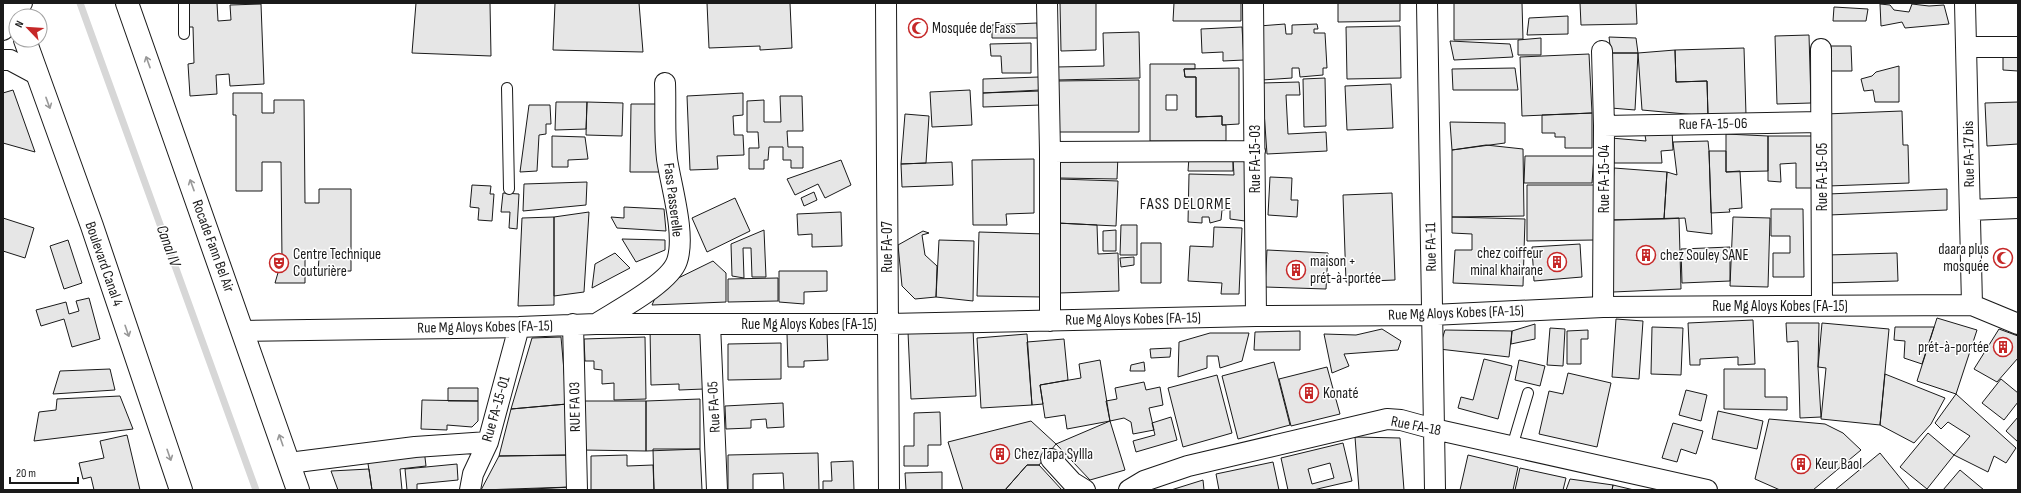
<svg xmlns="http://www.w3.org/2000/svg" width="2021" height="493" font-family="'Sofia Sans Condensed',sans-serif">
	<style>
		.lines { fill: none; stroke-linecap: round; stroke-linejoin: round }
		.stream { stroke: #d7d7d7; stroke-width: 7 }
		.building { fill: #e6e6e6; stroke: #1a1a1a; fill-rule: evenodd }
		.service-casing { stroke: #1a1a1a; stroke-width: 12 }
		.minor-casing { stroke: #1a1a1a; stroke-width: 22 }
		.secondary-casing { stroke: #1a1a1a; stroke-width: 24 }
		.service { stroke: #fff; stroke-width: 10 }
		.minor { stroke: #fff; stroke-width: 20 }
		.secondary { stroke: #fff; stroke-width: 22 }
		.oneway { stroke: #989898 }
		.labels { text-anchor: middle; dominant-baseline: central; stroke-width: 3; stroke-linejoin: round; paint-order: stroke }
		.poi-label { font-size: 15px; fill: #1a1a1a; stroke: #fff; text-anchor: start }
		.street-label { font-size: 15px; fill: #1a1a1a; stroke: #fff }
		.neighbourhood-label { font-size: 16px; letter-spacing: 1px; fill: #1a1a1a; stroke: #fff }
		.water-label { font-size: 16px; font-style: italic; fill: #1a1a1a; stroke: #fff }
	</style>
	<rect width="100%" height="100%" fill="#fff"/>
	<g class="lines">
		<path class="stream" d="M80,3L256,490"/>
	</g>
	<path class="building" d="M188,3H217L218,21L231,20L230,5L261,4L264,84L230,86L229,74L216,75L217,94L190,96L188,64L194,63L193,27H189Z
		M416,3H490L491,56L412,53Z
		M555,3H639L643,52L553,50Z
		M707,3H790L792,48L760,50V46L709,48Z
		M1060,3H1096V50L1061,51Z
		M1174,3H1241V21H1173Z
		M1338,3H1400V21L1338,22Z
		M1454,3H1522L1523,39L1454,40Z
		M1580,3H1636L1637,24L1581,25Z
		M1880,4L1890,5L1894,10L1909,12L1912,4L1929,6L1944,5L1949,24L1905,28L1902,22L1881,26Z
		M1834,7L1868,9L1866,21H1833Z
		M1568,16V34L1527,35L1529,18Z
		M1037,23L1038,38H992V25Z
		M1285,24L1286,34H1292V25L1317,24L1318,29H1314V33H1325L1327,68H1323V75L1300,77L1299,68H1292V78L1262,80L1259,26Z
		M1400,26L1401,78L1347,79L1346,27Z
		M1242,27L1244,60L1223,61V52L1202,53L1201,29Z
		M1139,32L1140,78L1056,80V67L1104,66L1103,33Z
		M1809,35L1811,103L1777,104L1775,36Z
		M1609,37L1636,38L1638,53H1611Z
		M1541,38V55H1518V40Z
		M1450,41L1510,44L1513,57L1454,60Z
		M1031,43V73H1002L1001,56H991L990,44Z
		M1829,46H1851L1852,71H1831Z
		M1744,48L1746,115L1708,116L1707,81L1676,82L1675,50Z
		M1675,50L1676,82L1707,81L1708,116L1642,110L1638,53Z
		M1611,53H1638L1635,110L1611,108Z
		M2003,53H2018V71L2003,70Z
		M1589,54L1592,113L1522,116L1520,57Z
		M1150,64H1195V69H1184L1185,77H1196V117L1222,116V125H1226V141H1150ZM1166,95H1177V110H1166Z
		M1899,66V102H1875L1873,90L1864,91L1861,79L1872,76L1876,72Z
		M1239,68V124L1222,125V116L1196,117V77H1185L1184,69Z
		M1515,68L1518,90H1453L1452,69Z
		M1039,77L1040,90L983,93V79Z
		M1325,78L1326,126L1304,127L1303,79Z
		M1139,80V132H1055V81Z
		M1299,82L1300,95H1286L1288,134L1326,132L1327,151L1267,154L1262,83Z
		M1391,84L1393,128L1347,130L1345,86Z
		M13,90L35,152L3,143V93Z
		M970,90L972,125L932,127L930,92Z
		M1040,91L1041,105L983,107V93Z
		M233,93H262V113H274V100H304L305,203H319V189H351V271H318L319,258H305V283H275L282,259L281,162H262V191H236V115H233Z
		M743,93V115L733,116L734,135H743L744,155L717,156L718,169L690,170L687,96Z
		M780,96H802L803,131H787L788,147H803V168H791V160H783V147H769L768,160H764V169H749V148H759L758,132H747V101L764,100V122H781Z
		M556,102H587L586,129L555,130Z
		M587,102L623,103L622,136L586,135Z
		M2018,102V144L1987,146L1985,103Z
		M631,104H661L659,172H630Z
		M529,105H550L551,124H546V134L539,135L537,171L520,172Z
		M1902,111L1903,145H1908L1909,183L1828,186L1825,114Z
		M1592,113V148H1565V137H1555V133H1542V115Z
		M905,114L929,116L926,163L901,164Z
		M1450,122L1505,123V143L1452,150Z
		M1644,129L1672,130L1673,150L1661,151L1662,163H1614L1611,138L1646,141Z
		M1726,134L1768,136V171L1726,172Z
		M552,136L585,137L588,159L568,160V167H552Z
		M1768,136H1812V188H1796V163L1780,164L1781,182L1768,181Z
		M1708,141L1709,151L1712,234L1687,231L1685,218L1664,219L1667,172L1677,175L1673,142Z
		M1486,145L1523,149L1524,216L1452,217V150Z
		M1709,151H1726V172L1740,171L1742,208L1729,209L1730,212L1711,213Z
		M1060,154L1118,155L1117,179L1059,178Z
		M1525,156H1594L1592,183H1524Z
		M1189,157H1233V171H1188Z
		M1034,159V213L1006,214L1007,225H973L972,160Z
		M841,160L851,185L825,198L818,184L795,195L787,179Z
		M1233,160L1246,162L1245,221L1230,219V209L1222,210L1221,220L1210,223L1209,217H1202V223L1188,222L1189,174L1234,175Z
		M952,162L953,185L902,187L901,164Z
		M1614,168L1667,172L1664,219L1611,220Z
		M1270,177L1292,178L1291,200H1298L1297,217L1268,215Z
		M1059,179L1118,181L1116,226L1057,223Z
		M587,182L586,205L523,211L524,184Z
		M472,185L491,186L490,194H494L492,221L478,220L479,208L470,207Z
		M1527,185H1594V240L1527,241Z
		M1947,189V210L1829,215L1828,194Z
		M814,192L817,200L804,206L801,198Z
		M503,193L519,194L517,229L509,228L510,212H501Z
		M1392,193L1395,280L1346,282L1343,195Z
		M735,198L750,231L707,252L692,218Z
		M624,207L664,209L666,231L617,228L611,217L624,218Z
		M1771,209H1803L1804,277H1773V253H1790V236H1771Z
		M589,212L584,292L554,296V217Z
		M841,212L842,246L812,247V234L798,235L797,214Z
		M554,217V305L518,306L522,218Z
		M1452,217L1525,219L1523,286L1453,283L1455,250H1472V234L1452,233Z
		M1733,217L1770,218L1768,287L1730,286Z
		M3,218L34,228L25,258L3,251Z
		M1679,218L1681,289L1613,292L1611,220Z
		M1057,223L1097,225L1098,254L1118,253L1119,291L1059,293Z
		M1121,225H1137V255H1120Z
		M1214,227L1242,228L1239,294H1221L1222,283L1188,281L1190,246L1213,247Z
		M764,230L766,277H752L751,248H743L744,278L732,276L731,244Z
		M1116,230V251H1103V231Z
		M923,231L929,233L922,235L925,255L937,266L936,297L915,299L902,286L898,245Z
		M979,232L1045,234L1043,297L977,296Z
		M622,239L665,240V250L636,262Z
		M68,240L82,283L64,289L50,246Z
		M939,240L974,241L973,301L936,297Z
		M1141,243H1161V283H1141Z
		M1580,244L1582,277L1534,281L1532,247Z
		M1730,247V281L1682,283L1681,249Z
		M1267,250L1328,253L1326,289L1265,287Z
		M615,253L630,268L592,288L595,264Z
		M1897,253L1898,281L1827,283V255Z
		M1134,257V265L1121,267L1120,258Z
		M713,261L726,273V302L652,305L660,287Z
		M779,271H827V291L804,292V304L779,302Z
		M778,278V301L728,302V279Z
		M89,298L100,339L72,347L64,319L41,326L36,310L66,302L69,314L79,311L76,301Z
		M1937,318L1977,330L1956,394L1917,381Z
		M1616,319L1643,321L1639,379L1612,377Z
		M1753,320L1755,364L1738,365V357L1700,359V365H1690L1688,323Z
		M1786,323H1819L1818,367L1821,417L1800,418L1798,341L1787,342Z
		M1822,323L1889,329L1880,425L1821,419L1826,368L1818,367Z
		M1535,324V339L1511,344L1512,331Z
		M703,326L704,389L679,390V384L651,385L650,328Z
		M1652,327L1683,328L1681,375L1651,374Z
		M1895,327H1934L1922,364L1904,358L1905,341L1894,340Z
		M1550,328L1565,329L1563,366L1547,365Z
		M973,329L976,396L911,399L908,332Z
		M1382,329L1401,341L1398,350L1344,354L1349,366L1332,373L1324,334L1356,335Z
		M1999,329L2018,336V358L1997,382L1974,369Z
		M1445,330L1512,331L1509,357L1439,349Z
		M1588,330V339H1581V364H1567V331Z
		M1300,331V350H1254L1255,332Z
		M827,332L828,360L804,361V367H788L787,334Z
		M1210,333H1249L1242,361L1220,368L1218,356H1207V368L1178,377L1179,342Z
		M1027,334L1032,405L981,408L977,338Z
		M561,337L567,404L511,409L532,338Z
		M645,337L646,399L614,400V383L602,384V370L594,369V361H585L584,339Z
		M1064,339L1068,380L1040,385L1043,404L1032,405L1027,342Z
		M781,343V379L728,380V344Z
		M1171,348L1170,357L1151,358L1150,349Z
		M1484,359L1512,366L1498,419L1458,408L1461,397L1473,400Z
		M1100,360L1110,421L1067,429L1065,415L1045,418L1040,385L1081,378L1079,364Z
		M1519,360L1545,366L1540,386L1515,380Z
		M1144,362L1145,371H1130L1131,365Z
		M1274,362L1290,425L1238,439L1222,376Z
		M1327,367L1340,414L1291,426L1279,379Z
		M110,369L115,390L53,394L60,371Z
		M1724,369H1765V397H1787V410L1724,409Z
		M1568,373L1611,383L1597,447L1539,434L1549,391L1563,394Z
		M1885,374L1945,398L1931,424L1914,443L1880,425Z
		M1217,375L1232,433L1183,447L1168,388Z
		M2001,379L2018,393V402L2004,420L1982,403Z
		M1144,382L1146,390L1160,387L1163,405L1149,408L1154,430L1133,434L1131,422L1124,418L1110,421L1106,401L1117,399L1115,388Z
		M448,388H478V401H448Z
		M1686,390L1707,395L1701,421L1679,415Z
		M1956,394L2016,448L2006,463L1994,456L1988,472L1954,455L1970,436L1948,422L1941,429L1935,423Z
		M120,396L133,429L34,441L39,412L56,410L57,399Z
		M700,399V449L646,451V401Z
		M422,400L478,401V421L472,427L447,425V430L421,429Z
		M580,401H646V451L582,450Z
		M783,403L784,427L767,428L766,419L751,420V428L726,429L725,406Z
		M567,404L571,455L499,456L511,409Z
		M1718,411L1763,421L1757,449L1712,439Z
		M940,412L941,445H928V466H904V446H914V413Z
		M1171,417L1177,440L1136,452L1133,441L1155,435L1152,423Z
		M2018,417V442L2006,431Z
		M1769,419L1825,424L1843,433L1861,450L1813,490H1780L1755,479Z
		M1031,421L1056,444L1039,465H1027L1005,490H963L948,442Z
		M1110,421L1125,470L1090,480L1056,444Z
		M1673,423L1703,431L1696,454L1681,449L1677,462L1662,458Z
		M1928,433L1954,455L1927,489L1900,467Z
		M127,435L140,490H94L91,477L83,479L79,463L104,458L100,441Z
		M1355,437L1400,438L1404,490H1359Z
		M1343,443L1352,481L1313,490H1288L1281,458ZM1330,463L1334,478L1312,484L1308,469Z
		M424,449L426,466L400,469L402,490H372L367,457Z
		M653,449H700L702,490H654Z
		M818,453L819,490H784L783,473L753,474V490H728V455Z
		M1880,453L1910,490H1835Z
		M571,455V487L481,490L499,456Z
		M627,455V466L653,465L654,490H591V456Z
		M1468,455L1518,467L1513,490H1460Z
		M853,461L854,490H823V481H832L831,462Z
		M1273,462L1279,490H1219L1216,474Z
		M457,464L458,480L417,484V490H407L405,469Z
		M1027,465H1039L1062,490H1005Z
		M1520,468L1566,478L1563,490H1515Z
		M369,469L372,490H338L331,471Z
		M1960,470L1984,490H1943Z
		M942,472V490H906L905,473Z
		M1570,479L1613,485L1612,490H1566Z
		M1203,480L1204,490H1171Z
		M1613,485L1634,490H1612Z
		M571,487V490H513Z"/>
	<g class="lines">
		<g class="service-casing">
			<path id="service" d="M184,34V3
				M507,88L509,189
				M1512,447L1528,393"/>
		</g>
		<g class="minor-casing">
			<path id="minor" d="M886,3L889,490
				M1047,3L1050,152V321
				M1253,3L1256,316
				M1427,3L1435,490
				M1965,3L1972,305
				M3,30L22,3
				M1966,47H2018
				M1821,49L1822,306
				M1602,51L1604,126L1603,307
				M3,60H10L38,75
				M1604,126L1821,122
				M1050,152L1255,151
				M1970,210L2018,208
				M573,324L577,490
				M596,324C616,311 670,283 677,261C686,235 671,186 667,159C664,134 666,108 665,83
				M710,324L717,490
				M243,331L519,327L596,324H888L1256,316L1432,315L1603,307L1972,305L2018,324
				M1051,459L1072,482L1085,490
				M289,463L415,447L488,442
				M470,490L473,474L488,442L519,327
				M1129,490L1144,481L1188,466L1387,419L1401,420L1434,429L1707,490"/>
		</g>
		<g class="secondary-casing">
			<path id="secondary" d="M11,3L16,17
				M127,3L298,490
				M25,40L92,226L181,490"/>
		</g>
		<use href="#service" class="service"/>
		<use href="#minor" class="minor"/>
		<use href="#secondary" class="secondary"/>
	</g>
	<defs><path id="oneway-shaft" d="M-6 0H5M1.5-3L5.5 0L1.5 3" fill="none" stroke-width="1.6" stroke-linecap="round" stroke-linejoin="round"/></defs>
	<g class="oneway">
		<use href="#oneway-shaft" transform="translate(148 62) rotate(-110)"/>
		<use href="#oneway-shaft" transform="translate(48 103) rotate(70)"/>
		<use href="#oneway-shaft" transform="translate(192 185) rotate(-110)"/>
		<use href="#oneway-shaft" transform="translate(127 331) rotate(71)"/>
		<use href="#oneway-shaft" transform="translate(281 440) rotate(-109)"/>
		<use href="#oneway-shaft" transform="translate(169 455) rotate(71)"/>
	</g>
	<defs>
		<g id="mosque-ring" transform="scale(1)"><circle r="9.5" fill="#fff" stroke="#c62828" stroke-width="1.5"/><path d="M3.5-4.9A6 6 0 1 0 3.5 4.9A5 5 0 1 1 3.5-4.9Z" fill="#c62828"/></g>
		<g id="building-ring" transform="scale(1)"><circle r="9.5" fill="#fff" stroke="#c62828" stroke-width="1.5"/><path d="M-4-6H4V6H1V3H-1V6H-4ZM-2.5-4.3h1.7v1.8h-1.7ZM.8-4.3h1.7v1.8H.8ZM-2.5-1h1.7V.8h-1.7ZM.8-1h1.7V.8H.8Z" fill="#c62828"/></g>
		<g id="theatre-ring" transform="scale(1)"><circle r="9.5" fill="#fff" stroke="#c62828" stroke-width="1.5"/><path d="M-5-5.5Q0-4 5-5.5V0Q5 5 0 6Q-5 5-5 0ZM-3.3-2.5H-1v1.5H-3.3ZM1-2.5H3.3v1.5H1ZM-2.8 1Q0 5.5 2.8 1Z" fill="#c62828"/></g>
	</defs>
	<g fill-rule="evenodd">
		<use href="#mosque-ring" x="918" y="28"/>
		<use href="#building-ring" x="1646" y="255"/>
		<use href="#mosque-ring" x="2003" y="258"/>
		<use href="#building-ring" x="1557" y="262"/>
		<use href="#theatre-ring" x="279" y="263"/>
		<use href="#building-ring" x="1296" y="270"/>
		<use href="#building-ring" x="2003" y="347"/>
		<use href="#building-ring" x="1309" y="393"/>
		<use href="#building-ring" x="1000" y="454"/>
		<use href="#building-ring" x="1801" y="464"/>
	</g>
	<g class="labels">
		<g class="poi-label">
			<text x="932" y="28">Mosquée de Fass</text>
			<text x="1989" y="249" text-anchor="end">daara plus<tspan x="1989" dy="17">mosquée</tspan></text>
			<text x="1543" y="253" text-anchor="end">chez coiffeur<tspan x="1543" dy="17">minal khairane</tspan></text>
			<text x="293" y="254">Centre Technique<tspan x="293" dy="17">Couturière</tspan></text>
			<text x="1660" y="255">chez Souley SANE</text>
			<text x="1310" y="261">maison +<tspan x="1310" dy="17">prét-à-portée</tspan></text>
			<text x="1989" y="347" text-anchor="end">prét-à-portée</text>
			<text x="1323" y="393">Konaté</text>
			<text x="1014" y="454">Chez Tapa Syllla</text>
			<text x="1815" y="464">Keur Baol</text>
		</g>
		<g class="street-label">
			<text transform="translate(1713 124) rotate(-1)">Rue FA-15-06</text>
			<text transform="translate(1969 154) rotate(-91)">Rue FA-17 bis</text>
			<text transform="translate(1255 159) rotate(-90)">Rue FA-15-03</text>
			<text transform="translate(1822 177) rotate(-90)">Rue FA-15-05</text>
			<text transform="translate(1604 179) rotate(-90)">Rue FA-15-04</text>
			<text transform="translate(673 200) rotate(83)">Fass Passerelle</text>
			<text transform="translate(213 246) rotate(70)">Rocade Fann Bel Air</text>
			<text transform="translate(887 247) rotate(-90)">Rue FA-07</text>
			<text transform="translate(1431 247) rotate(-91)">Rue FA-11</text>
			<text transform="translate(104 264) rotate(71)">Boulevard Canal 4</text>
			<text x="1780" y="306">Rue Mg Aloys Kobes (FA-15)</text>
			<text transform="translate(1456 313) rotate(-2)">Rue Mg Aloys Kobes (FA-15)</text>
			<text transform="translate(1133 319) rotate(-1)">Rue Mg Aloys Kobes (FA-15)</text>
			<text x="809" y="324">Rue Mg Aloys Kobes (FA-15)</text>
			<text transform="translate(485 327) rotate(-1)">Rue Mg Aloys Kobes (FA-15)</text>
			<text transform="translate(575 407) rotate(-91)">RUE FA 03</text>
			<text transform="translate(714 407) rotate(-93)">Rue FA-05</text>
			<text transform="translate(496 409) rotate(-74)">Rue FA-15-01</text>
			<text transform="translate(1416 426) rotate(11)">Rue FA-18</text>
		</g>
		<g class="neighbourhood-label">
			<text x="1186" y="204">FASS DELORME</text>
		</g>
		<g class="water-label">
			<text transform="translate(168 246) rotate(70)">Canal IV</text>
		</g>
	</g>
	<rect width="2021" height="493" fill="none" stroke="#1a1a1a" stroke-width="8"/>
	<g transform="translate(28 28) rotate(295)"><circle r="19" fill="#ffffff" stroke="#a3a3a3"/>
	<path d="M0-3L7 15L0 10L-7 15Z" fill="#c62828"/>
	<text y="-6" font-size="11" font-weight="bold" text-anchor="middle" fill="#1a1a1a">N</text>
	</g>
	<path d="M10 477v6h68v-6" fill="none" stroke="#1a1a1a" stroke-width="2"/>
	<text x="16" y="477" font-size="12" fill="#1a1a1a" stroke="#ffffff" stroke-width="3" paint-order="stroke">20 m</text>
</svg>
